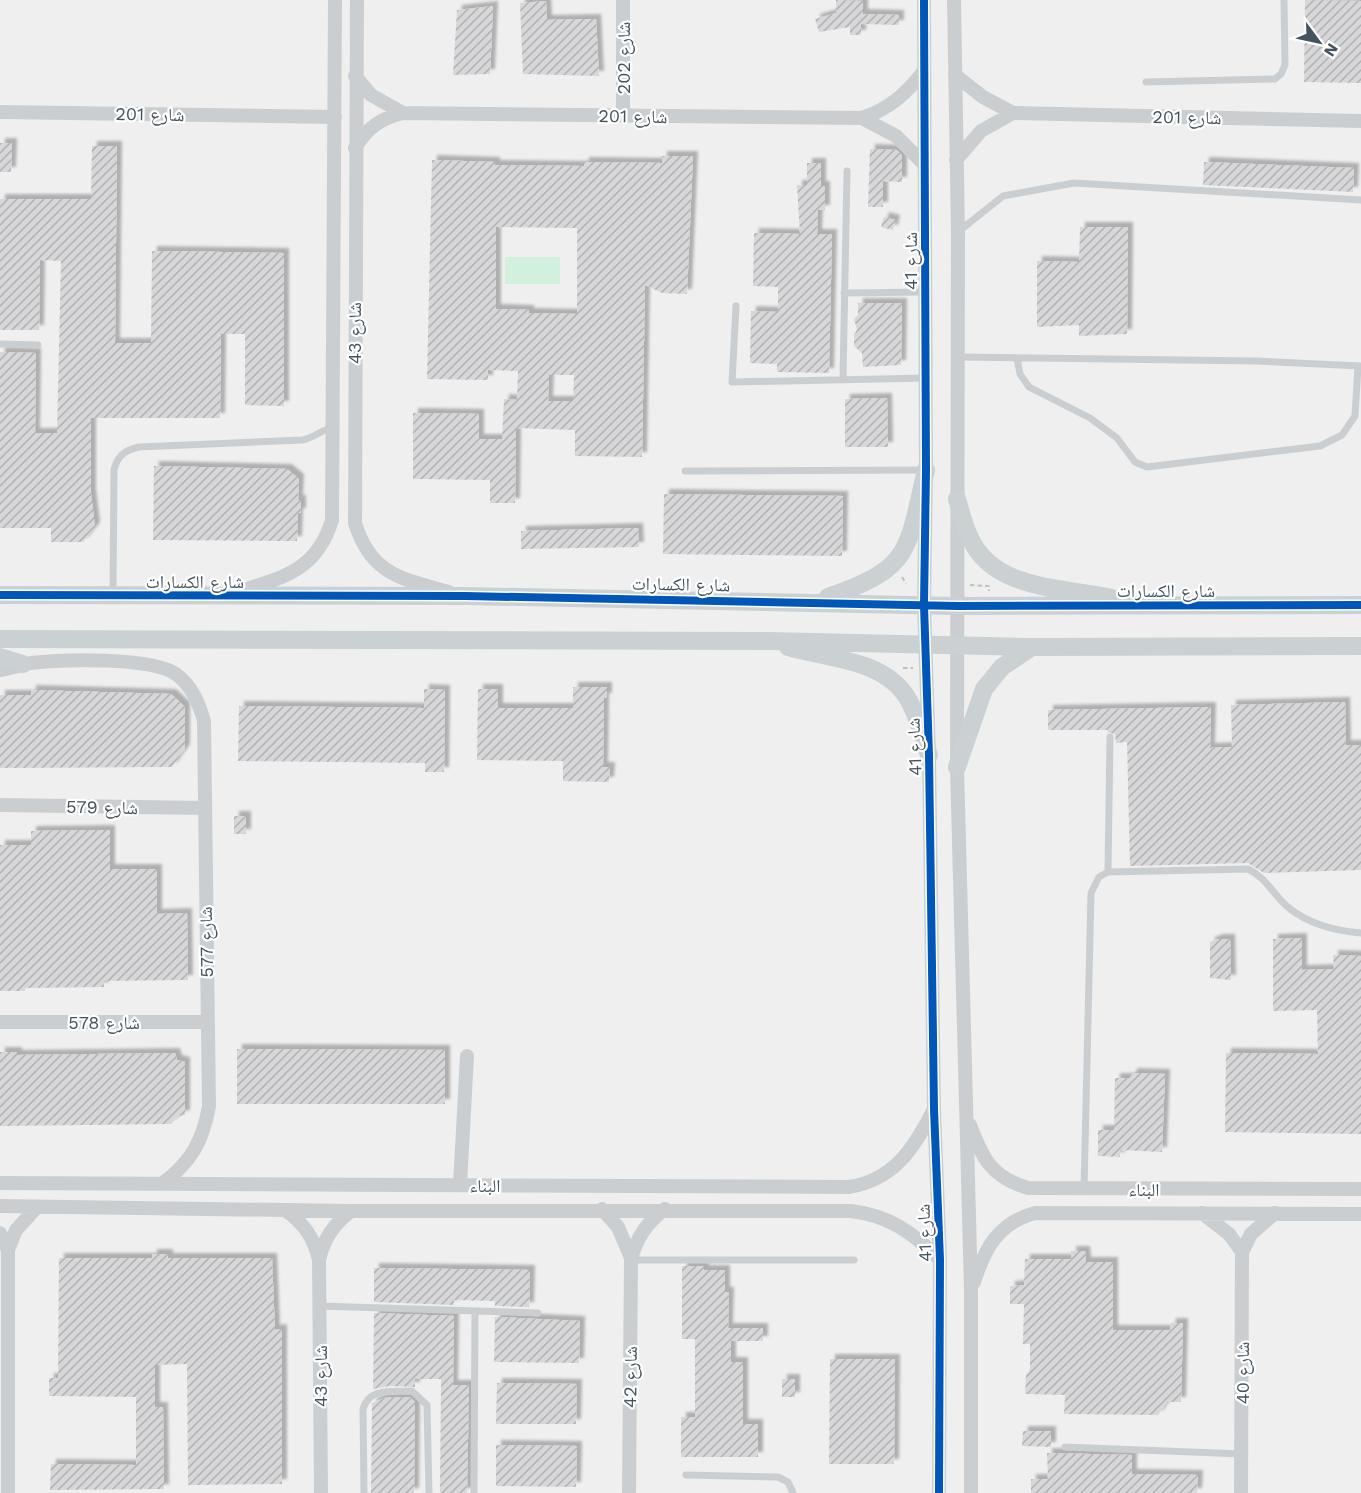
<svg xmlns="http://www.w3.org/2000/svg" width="1361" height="1493" font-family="'Work Sans','Noto Naskh Arabic',sans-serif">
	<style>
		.garden { fill: #d1f1dc }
		.building { fill: url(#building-hatch); fill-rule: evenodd; filter: url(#shadow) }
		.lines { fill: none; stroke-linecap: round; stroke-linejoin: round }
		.path { stroke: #b7c5c0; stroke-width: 2; stroke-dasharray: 4.5 3; stroke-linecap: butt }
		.lane { stroke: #cbced0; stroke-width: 7 }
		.street { stroke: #cbced0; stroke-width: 14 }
		.secondary { stroke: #cbd0d3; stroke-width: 18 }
		.cycleway-casing { stroke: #fff; stroke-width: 11 }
		.cycleway { stroke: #0057b8; stroke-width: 8 }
		.labels { text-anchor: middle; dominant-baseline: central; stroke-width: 4.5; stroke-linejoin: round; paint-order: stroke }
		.street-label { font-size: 18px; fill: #44535e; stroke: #fff }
	</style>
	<defs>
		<pattern id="building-hatch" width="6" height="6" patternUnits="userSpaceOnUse" patternTransform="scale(1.5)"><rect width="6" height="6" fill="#d7d7d9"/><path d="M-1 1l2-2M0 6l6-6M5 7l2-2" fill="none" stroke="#b0b1b3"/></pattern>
		<filter id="shadow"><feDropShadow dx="5" dy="-5" stdDeviation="1.5" flood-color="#0004"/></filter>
	</defs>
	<rect width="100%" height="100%" fill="#f0efef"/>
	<path class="garden" d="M505,257H560V284H505Z"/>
	<path class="building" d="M836,0L863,1V14L899,15V25L861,24V35H850V27L819,32L815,19L836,13Z
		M1305,0L1361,1V83L1304,82Z
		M546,1L547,20L596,19L599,76L523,74L520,3Z
		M493,6L490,74L453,75L457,10Z
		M0,143H12L11,172H0Z
		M92,146H117L115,343H151L152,251L284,253V406L245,405V334H221L220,418H91V494L95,527L83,542H51V528H0V352L36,353L35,433H57L61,261L40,260L39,330H0V199H91Z
		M870,149L897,150L902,155V182L883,181V207H868Z
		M662,156H693L687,294L662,293L645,285L642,457L575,456V430L516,428L515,503H490V480L413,479V413L479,414V439H502L504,399L517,400L518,371L488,370V380L427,379L432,160L495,162V165L584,166V162L662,163ZM496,227L577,228V314L529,313V310L496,309ZM549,375H574L573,401H548Z
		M1204,162L1354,168L1353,192L1203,185Z
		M807,163H821V186H825V210H818L817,234H832L829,373L777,372V364L750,363L751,311L778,312V287L753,286L754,233L800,234L797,185H807Z
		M884,217L895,220L893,230L881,227Z
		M1080,227H1128L1127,334L1079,336V325L1037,327V261L1079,262Z
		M858,303H902L901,365L863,367L862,353L854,346V335L857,330L854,319L858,315Z
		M887,398L888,447H845V399Z
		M154,466L287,469L299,479L298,500H301V513H298L297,541L153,540Z
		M664,494L843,496L842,556L663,554Z
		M638,528L639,547L521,549V531Z
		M573,687H607V698H604L603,767H610L609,782L563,781V761L477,760L478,689H498V708H573Z
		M424,689L445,690L444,772H425V763L238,761L239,706L424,708Z
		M31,690L171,694L185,707V749L172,767L0,768V695H31Z
		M1345,702L1346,745H1361V870L1264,873L1248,863L1130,866L1127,742L1116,743L1115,734L1107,732L1108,730H1048V710L1211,707L1210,748L1232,747L1231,705Z
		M234,816H246V834H234Z
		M110,830V869H157V914L187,913L188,980L104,981V987L25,988V991H0V845H31V831Z
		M1302,938V970L1334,969L1333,955L1361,956V1134L1225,1132L1226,1053L1318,1054L1317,1010L1273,1011V939Z
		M1218,939H1230L1231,980L1210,978V942Z
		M237,1049L445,1050V1104H237Z
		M0,1052H17V1055L175,1053L177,1060L185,1062V1115L178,1116L171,1124L0,1126Z
		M1133,1073L1165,1074L1162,1152L1120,1150V1157L1098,1156V1130H1114L1115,1078H1130Z
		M1071,1251H1085L1086,1262H1113V1330H1170L1171,1323H1183L1181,1402H1167L1158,1415L1064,1414L1065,1395L1025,1394L1026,1375L1030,1370V1344H1023L1024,1304H1010V1286L1024,1285L1025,1259H1072Z
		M152,1254H168V1258H272L275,1330L282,1329V1484L188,1485L187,1364L155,1365V1407H163L164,1489L50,1490L51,1464L136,1465V1397L49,1396V1378H58L59,1258H152Z
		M682,1266H704V1270H725V1292H729L728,1328H763V1341H731V1362H743V1424H758V1457H681V1417H695V1339H682Z
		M374,1268L530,1270L529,1307L495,1306V1301L454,1300V1305L374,1302Z
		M374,1313L454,1316L453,1385H469L467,1493H440L441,1379H415V1387L389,1386L373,1389Z
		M495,1317L580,1321L579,1363L494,1362Z
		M830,1359H895L894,1464H829Z
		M782,1379H795V1397H782Z
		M497,1383L577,1384L576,1424H496Z
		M410,1397L415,1402L414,1493H371L372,1403L384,1398Z
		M1023,1431H1051V1447L1022,1446Z
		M496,1445L577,1446L576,1487L496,1486Z
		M1047,1453L1132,1455V1474L1198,1475L1197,1493H1031V1479H1048Z"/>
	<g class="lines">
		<path class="path" d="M902,577L906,584
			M970,585L989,586V591
			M903,668H913"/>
		<path class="lane" d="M1146,82L1275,79L1281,74L1285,65L1284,0
			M958,232L1003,196L1074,183L1361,200
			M844,293L925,292
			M736,306L732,382L926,378
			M0,344L38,345
			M956,357L1256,361L1361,366
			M1017,358L1020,374L1029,387L1090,418L1117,438L1135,462L1147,467L1320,446L1342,435L1355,416L1358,366
			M843,379L847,171
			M685,471L924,470
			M113,595L114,470C117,456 125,450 139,447L302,440C315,438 321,429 334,428
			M1108,872L1110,737
			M1084,1189L1091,893L1099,877L1108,872L1248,869C1267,878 1274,896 1289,908C1309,924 1337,931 1361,933
			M631,1260H854
			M319,1306L538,1313
			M1065,1447L1242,1454
			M686,1475L778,1477L788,1482L793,1493
			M364,1493L363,1409C369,1387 393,1392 412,1391L427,1405L429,1493
			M474,1493L475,1312"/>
		<path class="street" d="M357,0L355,523C371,575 402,579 449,592
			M924,0L926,470L924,605L929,755L934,1109L940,1260L939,1493
			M954,0L958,232L957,767L971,1290V1493
			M955,75L983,97L1013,113L1361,121
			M355,76L371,95L403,113
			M0,112L335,117
			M623,115V0
			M862,118L896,136L925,165
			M355,148C367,128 381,118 403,113L862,118C889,109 906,94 924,71
			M956,160L981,131L1013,113
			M238,592C284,577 317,570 332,520L335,0
			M0,670C11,668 21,665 31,663C63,659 151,657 176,674C192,686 199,703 204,721L209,1106C203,1141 191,1162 163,1183
			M0,805L205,808
			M0,1022H208
			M970,1125C983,1159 991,1177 1028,1188L1361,1189
			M0,1183L849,1187C894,1180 914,1148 933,1111
			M460,1185L467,1056
			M0,1206L351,1211H851C888,1215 914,1233 940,1260
			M602,1209L618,1227L631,1258
			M285,1210C304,1223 314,1238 319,1260
			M1202,1213L1229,1234L1242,1252
			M0,1233L8,1250
			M974,1282C985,1248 998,1223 1035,1213L1361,1214
			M8,1493V1250L16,1230L37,1207
			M321,1493L319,1260C324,1238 334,1224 351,1211
			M629,1493L631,1260C636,1238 647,1222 665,1209
			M1241,1493L1242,1252L1251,1234L1275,1213"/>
		<path class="secondary" d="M957,499C961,512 964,526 970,538C994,591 1064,587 1112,598
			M0,595L465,596L957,606L1361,605
			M828,597C912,568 907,551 926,470
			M0,639L769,641L1032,647L1361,646
			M788,647C828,659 885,659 908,699C918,716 923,737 929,755
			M0,657L23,664
			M957,767L984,689L1002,667L1032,647"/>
		<g class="cycleway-casing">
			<path id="cycleway" d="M924,0L926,470L924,605L929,755L934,1109L940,1260L939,1493
				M0,595L465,596L957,606L1361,605"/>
		</g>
		<use href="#cycleway" class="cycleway"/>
	</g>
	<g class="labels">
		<g class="street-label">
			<text transform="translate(623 58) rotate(-90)">شارع 202</text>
			<text transform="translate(150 114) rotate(1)">شارع 201</text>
			<text transform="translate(633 116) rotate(1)">شارع 201</text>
			<text transform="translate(1187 117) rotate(1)">شارع 201</text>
			<text transform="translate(910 261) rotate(-90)">شارع 41</text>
			<text transform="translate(354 333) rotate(-90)">شارع 43</text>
			<text x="195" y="581">شارع الكسارات</text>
			<text transform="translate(681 584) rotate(1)">شارع الكسارات</text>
			<text x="1166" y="590">شارع الكسارات</text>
			<text transform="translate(914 747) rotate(-92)">شارع 41</text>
			<text transform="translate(102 807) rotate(1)">شارع 579</text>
			<text transform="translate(206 942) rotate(-91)">شارع 577</text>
			<text x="104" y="1022">شارع 578</text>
			<text x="485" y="1185">البناء</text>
			<text x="1144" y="1189">البناء</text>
			<text transform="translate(924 1233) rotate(-92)">شارع 41</text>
			<text transform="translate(1242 1373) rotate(-90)">شارع 40</text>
			<text transform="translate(320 1376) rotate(-90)">شارع 43</text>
			<text transform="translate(630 1377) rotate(-89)">شارع 42</text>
		</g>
	</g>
	<g transform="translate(1319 42) rotate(123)" stroke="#ffffff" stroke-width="4.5" paint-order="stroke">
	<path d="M0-4.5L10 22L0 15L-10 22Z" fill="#44535e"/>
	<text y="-9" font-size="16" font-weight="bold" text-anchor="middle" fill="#44535e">N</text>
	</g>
</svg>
